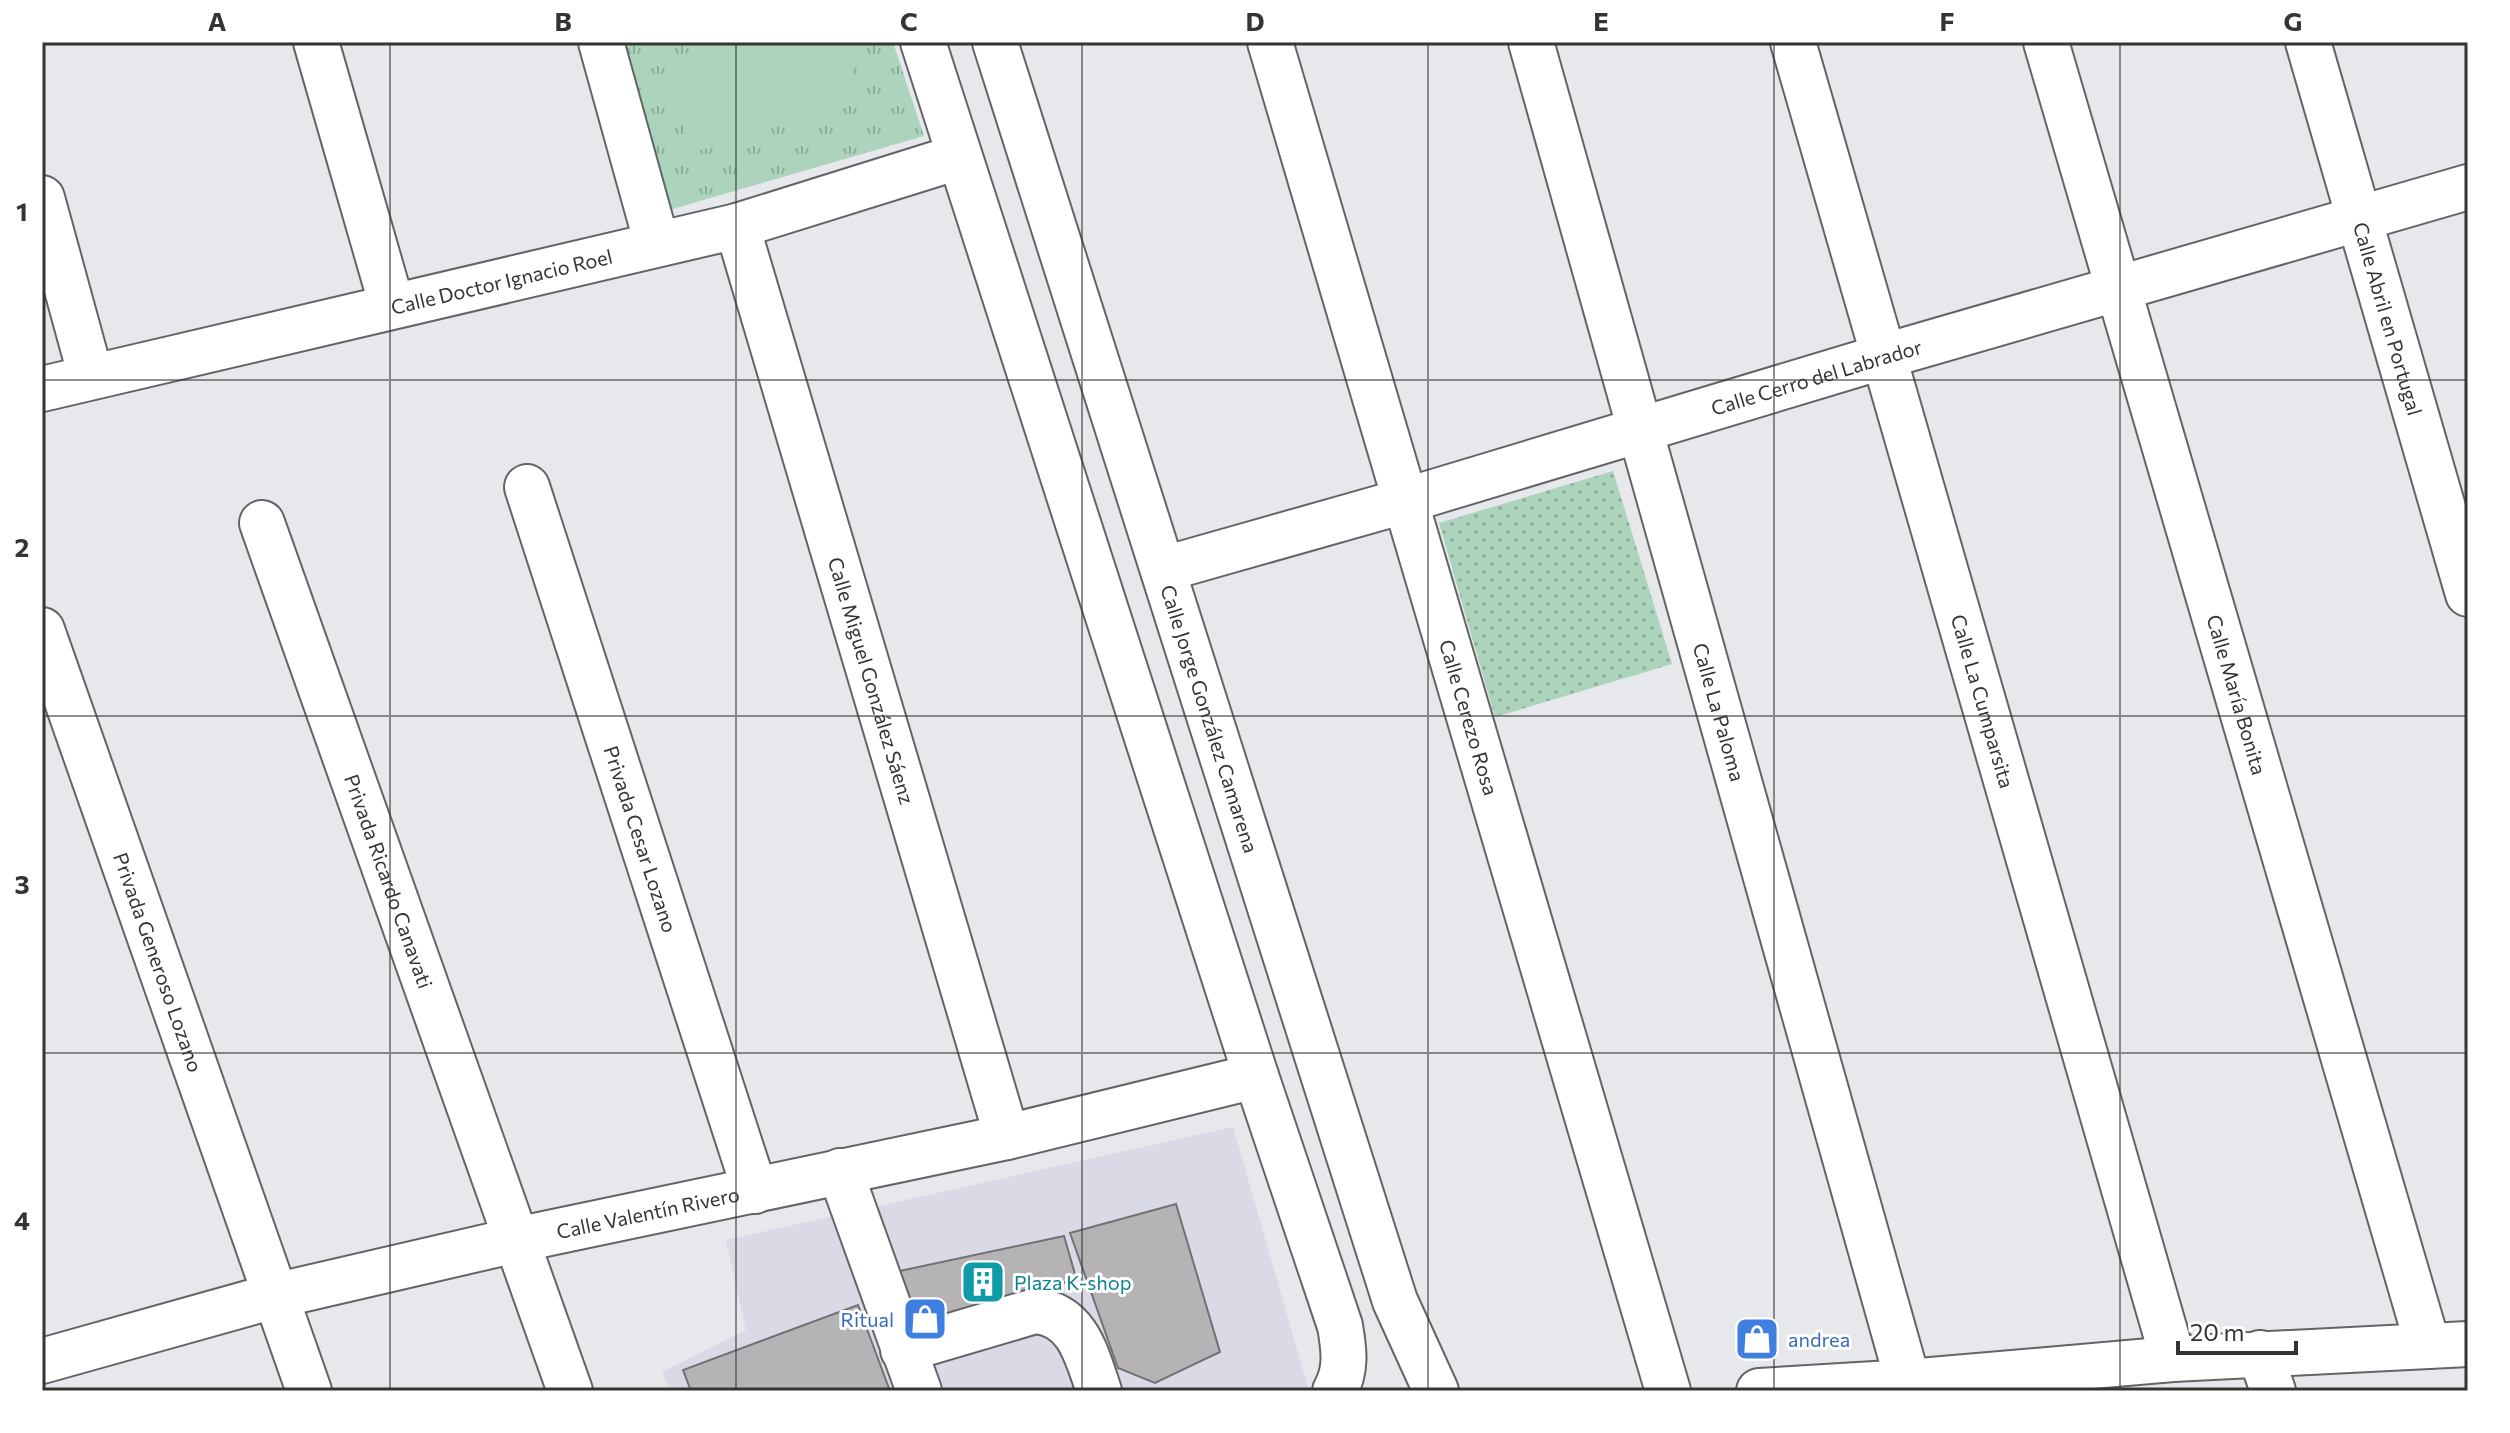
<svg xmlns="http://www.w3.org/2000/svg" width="2510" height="1433" font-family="Commissioner,sans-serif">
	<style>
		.built { fill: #d9dae5 }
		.grass { fill: url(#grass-dots) }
		.park { fill: url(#park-tufts) }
		.garden { fill: #acd3bb }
		.building { fill: #b5b3b6; stroke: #727173; stroke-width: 2 }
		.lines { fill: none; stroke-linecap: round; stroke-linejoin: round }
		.minor-casing { stroke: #636466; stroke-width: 48 }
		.major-casing { stroke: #636466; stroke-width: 48 }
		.minor { stroke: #fff; stroke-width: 44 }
		.major { stroke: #fff; stroke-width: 44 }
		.grid { fill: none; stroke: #343435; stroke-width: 2; stroke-opacity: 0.55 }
		.labels { text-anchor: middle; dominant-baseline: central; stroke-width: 6; stroke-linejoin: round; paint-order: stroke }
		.street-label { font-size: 20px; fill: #343435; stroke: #fff }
		.culture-label { font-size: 20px; fill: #0d838f; stroke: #fff; text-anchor: start }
		.shop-label { font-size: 20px; fill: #366cbe; stroke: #fff; text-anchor: end }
		.neatline { fill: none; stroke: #343435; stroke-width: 3 }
		.grid-label { font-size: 26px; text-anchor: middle; font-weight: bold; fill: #343435 }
	</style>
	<defs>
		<pattern id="grass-dots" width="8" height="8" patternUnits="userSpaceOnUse" patternTransform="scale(2)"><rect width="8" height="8" fill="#acd3bb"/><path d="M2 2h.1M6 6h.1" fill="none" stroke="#8dac99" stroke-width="1.8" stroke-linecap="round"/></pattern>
		<pattern id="park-tufts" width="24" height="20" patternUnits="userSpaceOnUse" patternTransform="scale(2)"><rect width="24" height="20" fill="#acd3bb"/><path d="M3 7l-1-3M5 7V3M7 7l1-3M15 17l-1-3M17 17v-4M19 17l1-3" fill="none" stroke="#8dac99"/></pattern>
	</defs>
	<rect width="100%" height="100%" fill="#e7e8eb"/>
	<path class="built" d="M1233,1127L1309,1391H670L662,1372L746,1330L726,1240Z"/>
	<path class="grass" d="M1613,471L1672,664L1495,717L1439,523Z"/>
	<path class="park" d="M621,42H893L924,136L662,212Z"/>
	<path class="garden" d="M723,42H844L862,101L691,153L663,60Z"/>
	<path class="building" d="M1176,1204L1220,1352L1155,1383L1118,1368L1070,1233Z
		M1064,1236L1077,1281L1055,1284L920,1329L895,1272Z
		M858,1305L890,1391H691L683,1370Z"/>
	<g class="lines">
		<g class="minor-casing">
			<g id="minor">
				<path d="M316,42L392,306"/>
				<path d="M601,42L657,244"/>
				<path d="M923,42L1256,1076L1340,1326C1344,1349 1347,1370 1335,1391"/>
				<path id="s1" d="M995,42L1395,1301L1436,1391"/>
				<path id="s2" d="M1270,42L1668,1391"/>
				<path id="s3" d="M1531,42L1908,1382"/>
				<path id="s4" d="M1793,42L2173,1359"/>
				<path id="s5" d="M2046,42L2428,1346"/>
				<path id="s6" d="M2308,42L2468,594"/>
				<path d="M42,198L91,377"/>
				<path id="s7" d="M737,226L1007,1137"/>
				<path id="s8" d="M42,389L737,226L958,157"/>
				<path id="s9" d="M527,487L755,1191"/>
				<path id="s10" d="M262,523L570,1391"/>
				<path id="s11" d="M1164,569L1404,501L1885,356L2468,187"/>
				<path id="s12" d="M42,630L309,1391"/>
				<path d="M840,1171L919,1391"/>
				<path d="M903,1350L1035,1311C1078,1314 1087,1356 1099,1391"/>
				<path d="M2260,1353L2273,1391"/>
				<path id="s13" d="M42,1361L274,1296L516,1240L1007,1137L1256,1076"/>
			</g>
		</g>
		<g class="major-casing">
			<path id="major" d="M1759,1391L1908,1382L2173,1359L2468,1344"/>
		</g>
		<use href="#minor" class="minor"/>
		<use href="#major" class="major"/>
	</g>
	<path class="grid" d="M390,42V1391M736,42V1391M1082,42V1391M1428,42V1391M1774,42V1391M2120,42V1391M42,380H2468M42,716H2468M42,1053H2468"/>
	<defs>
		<g id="building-square" transform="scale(2.3)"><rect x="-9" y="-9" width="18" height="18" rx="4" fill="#0f9aa8" stroke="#fff"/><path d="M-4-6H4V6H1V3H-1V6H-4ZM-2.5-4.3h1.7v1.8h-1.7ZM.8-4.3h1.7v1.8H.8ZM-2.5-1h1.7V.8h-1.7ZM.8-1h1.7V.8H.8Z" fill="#fff"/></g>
		<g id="shop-square" transform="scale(2.3)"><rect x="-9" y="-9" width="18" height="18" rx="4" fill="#3f7fe0" stroke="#fff"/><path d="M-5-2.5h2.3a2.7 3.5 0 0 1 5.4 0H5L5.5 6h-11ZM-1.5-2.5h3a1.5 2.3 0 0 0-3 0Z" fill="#fff"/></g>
	</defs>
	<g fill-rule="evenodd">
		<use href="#building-square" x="983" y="1282"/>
		<use href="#shop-square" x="925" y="1319"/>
		<use href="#shop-square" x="1757" y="1339"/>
	</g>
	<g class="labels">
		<g class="street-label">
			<text stroke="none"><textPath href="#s8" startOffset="472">Calle Doctor Ignacio Roel</textPath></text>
			<text stroke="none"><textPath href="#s6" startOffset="288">Calle Abril en Portugal</textPath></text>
			<text stroke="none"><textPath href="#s11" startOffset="680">Calle Cerro del Labrador</textPath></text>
			<text stroke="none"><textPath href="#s7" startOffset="474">Calle Miguel González Sáenz</textPath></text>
			<text stroke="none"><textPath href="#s5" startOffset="680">Calle María Bonita</textPath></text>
			<text stroke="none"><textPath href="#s4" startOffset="686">Calle La Cumparsita</textPath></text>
			<text stroke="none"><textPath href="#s3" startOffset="696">Calle La Paloma</textPath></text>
			<text stroke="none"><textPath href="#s2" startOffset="704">Calle Cerezo Rosa</textPath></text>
			<text stroke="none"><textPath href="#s1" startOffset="710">Calle Jorge González Camarena</textPath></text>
			<text stroke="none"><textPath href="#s9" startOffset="370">Privada Cesar Lozano</textPath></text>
			<text stroke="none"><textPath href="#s10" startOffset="380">Privada Ricardo Canavati</textPath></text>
			<text stroke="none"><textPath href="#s12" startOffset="352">Privada Generoso Lozano</textPath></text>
			<text stroke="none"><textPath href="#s13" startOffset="624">Calle Valentín Rivero</textPath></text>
		</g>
		<g class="culture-label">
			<text x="1014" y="1282">Plaza K-shop</text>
		</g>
		<g class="shop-label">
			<text x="894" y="1319">Ritual</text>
			<text x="1788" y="1339" text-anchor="start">andrea</text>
		</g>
	</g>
	<rect width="2510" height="1433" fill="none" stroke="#ffffff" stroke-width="88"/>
	<path d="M2178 1341v12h118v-12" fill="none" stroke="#343435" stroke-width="4"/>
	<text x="2190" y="1341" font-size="24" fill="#343435" stroke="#ffffff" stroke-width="6" paint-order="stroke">20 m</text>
	<rect x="44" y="44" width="2422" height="1345" class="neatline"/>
	<g class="grid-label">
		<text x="217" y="31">A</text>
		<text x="563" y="31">B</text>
		<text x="909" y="31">C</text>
		<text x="1255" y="31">D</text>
		<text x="1601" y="31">E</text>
		<text x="1947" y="31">F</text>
		<text x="2293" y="31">G</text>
		<text x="22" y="221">1</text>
		<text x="22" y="557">2</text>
		<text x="22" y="894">3</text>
		<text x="22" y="1230">4</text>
	</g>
</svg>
